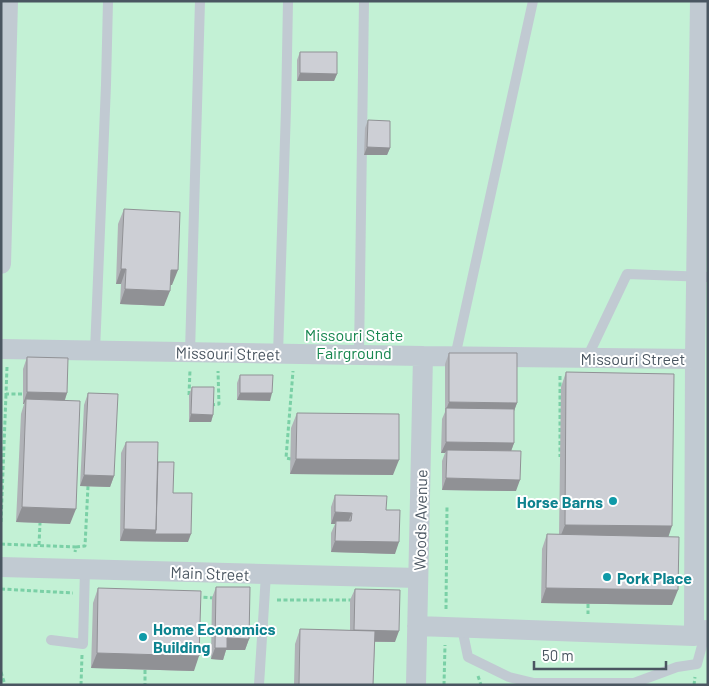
<svg xmlns="http://www.w3.org/2000/svg" width="709" height="686" font-family="Barlow,sans-serif">
	<style>
		.green { fill: #c3f1d5 }
		.lines { fill: none; stroke-linecap: round; stroke-linejoin: round }
		.path { stroke: #7ad0a6; stroke-width: 3; stroke-dasharray: 4 2.5; stroke-linecap: butt }
		.service { stroke: #c1cad2; stroke-width: 10 }
		.minor { stroke: #c1cad2; stroke-width: 20 }
		.wall { fill: #b0b2b7 }
		.shaded-wall { fill: #909195 }
		.building { fill: #cdcfd5; stroke: #909195 }
		.culture-dot { fill: #0f9aa8; stroke: #fff; stroke-width: 2 }
		.labels { text-anchor: middle; dominant-baseline: central; stroke-width: 4; stroke-linejoin: round; paint-order: stroke }
		.park-label { font-size: 16px; fill: #17864f; stroke: #fff }
		.street-label { font-size: 16px; fill: #4a5661; stroke: #fff }
		.culture-label { font-size: 16px; font-weight: bold; fill: #0d838f; stroke: #fff; text-anchor: start }
	</style>
	<rect width="100%" height="100%" fill="#f5f3f3"/>
	<path class="green" d="M1,1H708V685H1Z"/>
	<g class="lines">
		<path class="path" d="M7,367L6,394H23
			M560,376V457
			M189,395L190,370
			M211,405L219,404L218,371
			M291,459L286,458L293,371
			M1,522L6,394
			M1,544L76,547L75,552
			M39,545L40,523
			M76,547L85,546L88,486
			M1,589L73,593
			M197,597L215,598
			M277,600H353
			M588,604V614
			M446,609L447,507
			M145,670V685
			M1,672L5,685
			M478,676L481,685
			M81,685L82,655
			M444,685L445,645
			M694,685L695,677"/>
		<path class="service" d="M95,351L106,85L108,1
			M190,352L200,1
			M278,354L286,109L288,1
			M359,355L364,1
			M455,357L533,1
			M587,358L627,274L708,277
			M462,628L468,657L509,677L534,683H634L677,667L697,664L706,631
			M51,640L83,644L85,569
			M259,685L266,574"/>
		<path class="minor" d="M1,264L8,1
			M1,349L423,356L695,359
			M1,567L418,578
			M417,626L694,636L706,630
			M694,636L695,359L700,1
			M416,685L423,356"/>
	</g>
	<path class="wall" d="M300,52L337,74L334,81H297V60Z
		M368,120L390,148L387,155H364L365,128Z
		M124,209L172,285H170L164,306L120,304L121,284H116L118,224Z
		M449,353L517,403L514,410V443L511,451L516,491L442,490V461L445,453H441L442,419L445,412V364Z
		M27,357L67,393L65,400L70,524L16,522L21,414L24,404H23V369Z
		M566,372L668,537L672,605L541,603L542,549L547,534L559,535L561,387Z
		M240,375L270,401L237,400V383Z
		M192,387L213,415L211,422H189V395Z
		M88,393L114,476L110,487L80,486L84,405Z
		M297,413L393,475L290,474L291,428Z
		M126,442L158,462L173,493L188,542L120,541L121,453Z
		M335,495L386,510L395,554L331,552V533L335,524H331V507Z
		M216,587L249,639L245,650H226L223,660L211,659L212,598Z
		M98,588L194,671L91,668L93,603Z
		M355,589L395,642H375L373,685H294L295,644L300,629L350,630V600Z"/>
	<path class="shaded-wall" d="M300,73L337,74L334,81H297Z
		M367,147L390,148L387,155H364Z
		M121,269H126L121,284H116Z
		M171,270H178L172,285H165Z
		M125,289L170,291L164,306L120,304Z
		M27,392L67,393L63,405L26,399L24,404H23Z
		M240,393H272L270,401L237,400Z
		M449,402L517,403L513,414L446,410Z
		M191,414L213,415L211,422H189Z
		M446,442L514,443L510,454L447,450L445,453H441Z
		M296,459L399,460L393,475L290,474Z
		M84,475L114,476L110,487L80,486Z
		M446,478L520,480L516,491L442,490Z
		M22,507L76,509L70,524L16,522Z
		M335,512L352,513L347,524L336,521L335,524H331Z
		M565,525L672,526L667,541L559,540Z
		M124,529L156,530L191,534L188,542L120,541Z
		M335,541L399,542L395,554L331,552Z
		M546,588L678,590L672,605L541,603Z
		M354,630L399,631L395,642L349,641Z
		M227,638L249,639L245,650H226L223,660L211,659L215,648Z
		M97,653L199,656L194,671L91,668Z"/>
	<path class="building" d="M300,52H337V74L300,73Z
		M368,120L390,121V148L367,147Z
		M124,209L180,212L178,270H171L170,291L125,289L126,269H121Z
		M449,353H517V403L449,402Z
		M27,357L68,358L67,393L27,392Z
		M566,372L674,374L672,526L565,525Z
		M240,375H273L272,393H240Z
		M192,387H214L213,415L191,414Z
		M88,393L118,394L114,476L84,475Z
		M26,399L80,401L76,509L22,507Z
		M446,408L514,409V443L446,442Z
		M297,413L399,414V460L296,459Z
		M126,442H158L156,530L124,529Z
		M447,450L521,451L520,480L446,478Z
		M158,462H174L173,493H192L191,534H155L156,530Z
		M335,495L387,496L386,510H400L399,542L335,541L336,521H351L352,513L335,512Z
		M547,534L679,537L678,590L546,588Z
		M216,587H250L249,639L227,638V648H215Z
		M98,588L201,591L199,656L97,653Z
		M355,589L400,590L399,631L354,630Z
		M300,629L375,631L373,685H299Z"/>
	<g class="culture-dot">
		<circle cx="613" cy="501" r="5"/>
		<circle cx="607" cy="577" r="5"/>
		<circle cx="143" cy="637" r="5"/>
	</g>
	<g class="labels">
		<g class="park-label">
			<text x="354" y="334">Missouri State<tspan x="354" dy="18">Fairground</tspan></text>
		</g>
		<g class="street-label">
			<text transform="translate(228 353) rotate(1)">Missouri Street</text>
			<text x="633" y="358">Missouri Street</text>
			<text transform="translate(420 520) rotate(-89)">Woods Avenue</text>
			<text transform="translate(210 573) rotate(2)">Main Street</text>
		</g>
		<g class="culture-label">
			<text x="603" y="501" text-anchor="end">Horse Barns</text>
			<text x="617" y="577">Pork Place</text>
			<text x="153" y="628">Home Economics<tspan x="153" dy="18">Building</tspan></text>
		</g>
	</g>
	<rect width="709" height="686" fill="none" stroke="#4a5661" stroke-width="5"/>
	<path d="M534 661v8h132v-8" fill="none" stroke="#4a5661" stroke-width="2.5"/>
	<text x="542" y="661" font-size="15" fill="#4a5661" stroke="#ffffff" stroke-width="4" paint-order="stroke">50 m</text>
</svg>
